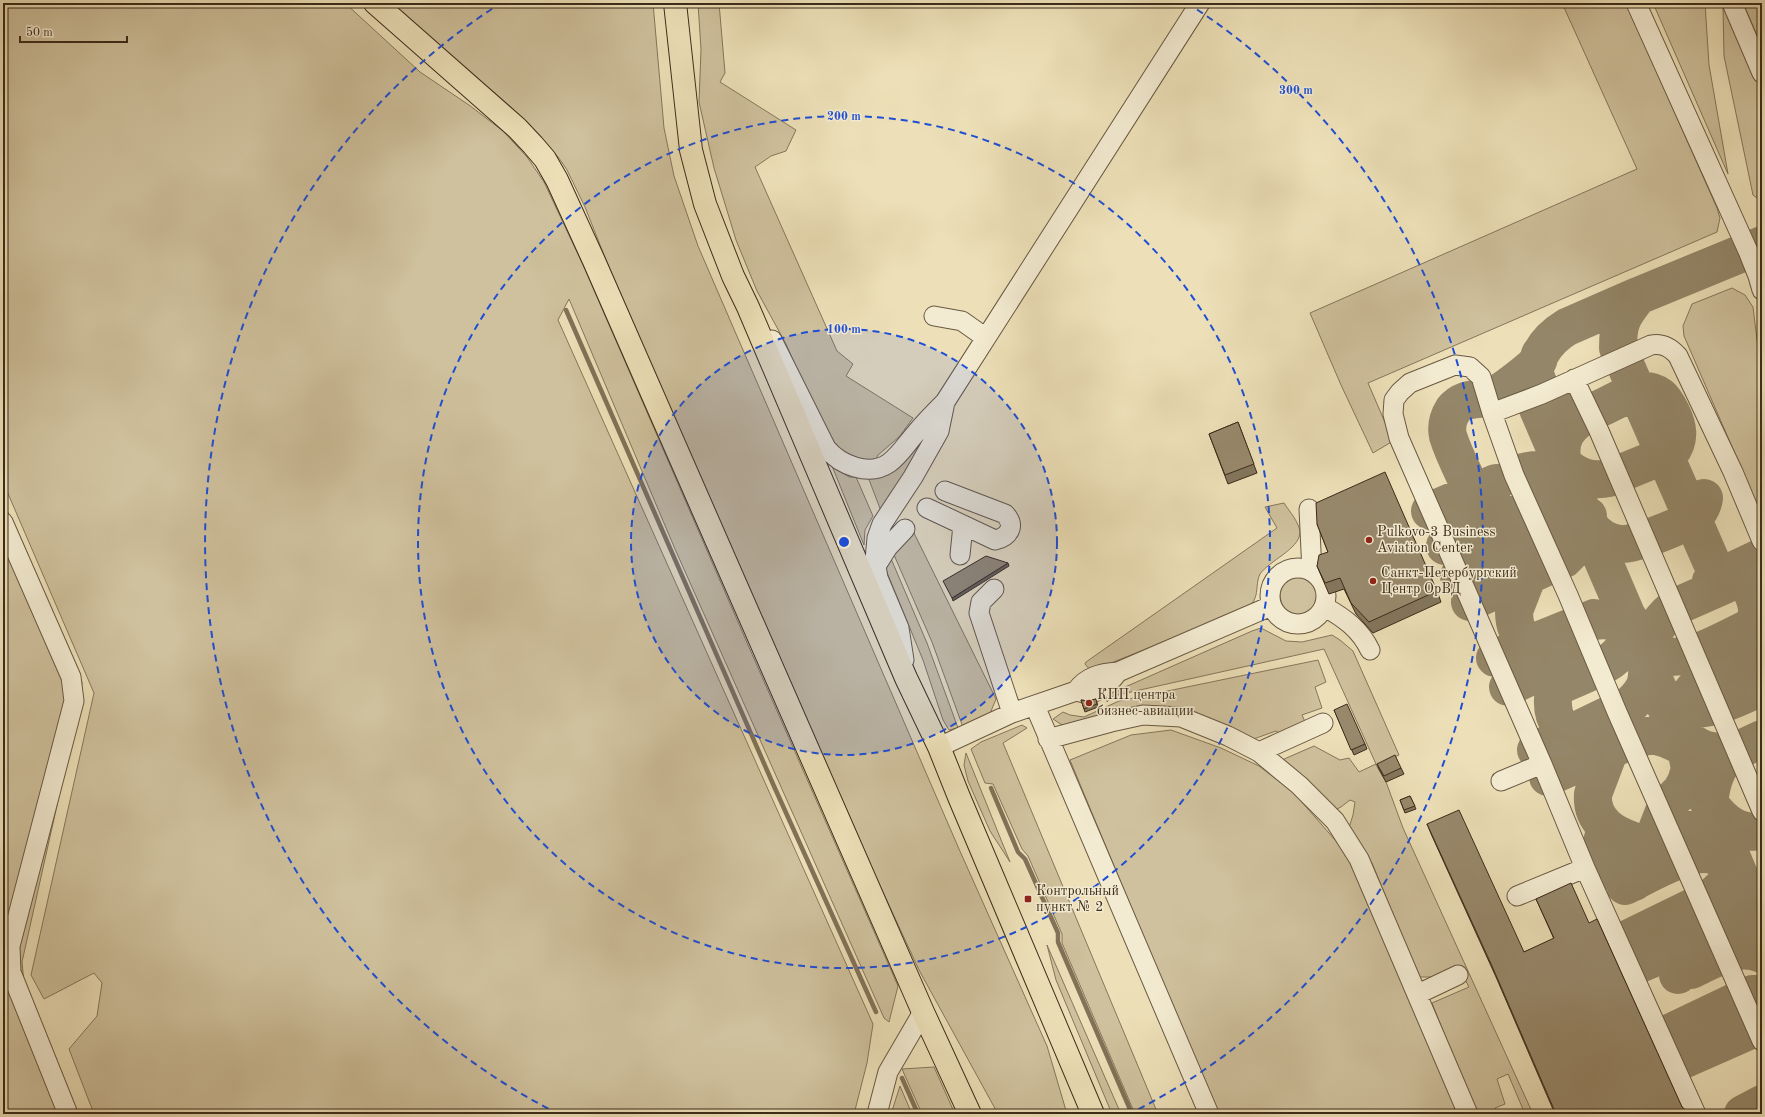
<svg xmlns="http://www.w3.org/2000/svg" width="1765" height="1117" font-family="'Old Standard TT',serif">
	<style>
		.green { fill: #cfc19d; stroke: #86765b }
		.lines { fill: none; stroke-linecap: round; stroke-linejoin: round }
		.stream { stroke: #827258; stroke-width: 4.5 }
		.taxiway { stroke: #948668; stroke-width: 38 }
		.minor-casing { stroke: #685841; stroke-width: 21 }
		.major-casing { stroke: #3c2b19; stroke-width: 24 }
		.minor { stroke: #f3ebd1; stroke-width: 19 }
		.major { stroke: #ede0b8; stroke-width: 22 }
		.wall { fill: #83765d; stroke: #3c2b19 }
		.shaded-wall { fill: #6a604c; stroke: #3c2b19 }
		.building { fill: #98896c; stroke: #3c2b19 }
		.ring { fill: none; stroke: #1d4ed8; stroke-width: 2; stroke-dasharray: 7 5 }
		.poi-dot { fill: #8f2418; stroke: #f3ebd1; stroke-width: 1.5 }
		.labels { text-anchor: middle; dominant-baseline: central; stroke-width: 3; stroke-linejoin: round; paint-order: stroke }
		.poi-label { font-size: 14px; fill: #3c2b19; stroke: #f3ebd1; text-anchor: start }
		.centre { fill: #1d4ed8; stroke: #f3ebd1; stroke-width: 2 }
		.ring-label { font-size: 12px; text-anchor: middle; font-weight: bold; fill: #1d4ed8; stroke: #f3ebd1; stroke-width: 3; stroke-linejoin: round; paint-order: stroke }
	</style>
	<rect width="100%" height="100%" fill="#ede0b8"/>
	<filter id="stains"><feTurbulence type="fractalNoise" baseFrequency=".005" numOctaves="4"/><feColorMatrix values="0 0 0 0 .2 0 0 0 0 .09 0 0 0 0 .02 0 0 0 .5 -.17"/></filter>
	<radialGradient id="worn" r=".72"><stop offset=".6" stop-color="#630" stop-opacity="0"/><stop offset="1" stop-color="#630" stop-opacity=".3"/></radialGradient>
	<path class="green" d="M3,3H345L420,72L469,105L503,131L527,157L544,182L584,267L748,645L898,986L889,1022L884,1018L675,549L569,299L558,320L873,1024L867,1063L854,1114H94L69,1049L97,1016L102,983L94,973L44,999L31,975L94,693L3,482Z
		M392,3H653L664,128L674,176L698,246L959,849L1047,1046L1067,1114H998L919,970L876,877L667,403L608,265L585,207L567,170L559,158L528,125Z
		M698,3H719L725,73L720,82L796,130L786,151L771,156L755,167L837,351L853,364L846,376L913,418L899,437L878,455L875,461L860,463L844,456L827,438L786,344L757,291L736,240L714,168L699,102L701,49Z
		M1562,3H1626L1717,208L1720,218L1717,232L1368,383L1393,441L1373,453L1341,385L1310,313L1637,169Z
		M1653,3H1705L1709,65L1728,174Z
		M1727,3L1762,92V202L1753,195L1724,56L1723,7Z
		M1743,3H1762V47Z
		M1732,288L1745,295L1753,307L1762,381V516L1684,336L1683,326L1692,304Z
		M923,434L928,435L881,511L868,477Z
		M832,466L849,477H856L873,516L865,530L864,545Z
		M3,501L82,682L81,698L22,962L24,983L77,1114H3Z
		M1284,503C1289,511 1300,523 1300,533C1299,549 1269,561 1260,574C1256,582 1258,591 1255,598C1254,602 1250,605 1248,608L1091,671L1085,664L1086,662L1277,528L1265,507Z
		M913,531L996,699L989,716L964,730L932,642L891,548Z
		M889,554L927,643L958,728L949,730L943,720L923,660L884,565Z
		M1280 595a20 20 0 1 1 40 0a20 20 0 1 1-40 0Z
		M1261,628L1286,641L1302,642L1332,635L1340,640L1353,651L1399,755L1376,765L1386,782L1403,828L1533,1114H1525L1508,1074L1497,1079L1505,1104L1495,1108L1497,1114H1476L1432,1003L1469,987L1458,966L1432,977H1418L1372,863L1347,834L1353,815L1355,802L1350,800L1341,807L1331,812L1275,763L1314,746L1340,760L1349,758L1359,772L1376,764L1324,649L1113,696L1107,702V695L1252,631Z
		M1318,660L1326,682L1315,687L1322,708L1302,715L1307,726L1282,735L1276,731L1248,741L1176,713L1068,729L1053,719L1063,712L1070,715L1084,717L1119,701Z
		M1022,725L1027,728L1003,743L1158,1114H1135L1062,943V934L1028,856L1022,849L993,784L985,783L971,749L981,742Z
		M1171,730L1221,748L1259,766L1294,793L1356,864L1459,1114H1217L1070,760L1131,735Z
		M966,753L1010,862L990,831L968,781L964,765Z
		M1047,945L1121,1114H1112L1056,980Z
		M934,1067L955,1114H922L902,1069Z
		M900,1086L912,1114H891Z"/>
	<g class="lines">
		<path class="stream" d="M566,310L773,784L876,1012
			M991,788L1018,852L1025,859L1058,933V942L1132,1114
			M902,1078L918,1114"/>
		<path class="taxiway" d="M1638,296L1762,245
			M1537,362L1532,379L1533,397L1671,719L1680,733L1700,781L1762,930
			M1536,377C1543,401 1564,421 1591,412C1609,406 1624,394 1642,390C1649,391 1655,392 1660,396C1665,400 1668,406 1671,412C1678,426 1681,439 1670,453L1609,478C1591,482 1577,477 1563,464C1557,439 1568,424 1590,413
			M1430,511L1496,483
			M1516,515C1504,515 1494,514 1484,507C1474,500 1452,449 1448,436C1446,427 1448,418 1453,410C1465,394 1482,403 1497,394C1504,390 1535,367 1538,361C1539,359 1539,355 1541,353C1547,342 1557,333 1567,327L1638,296C1622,316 1618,322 1618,348L1718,577
			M1588,516C1588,524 1591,528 1597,534C1604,540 1613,544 1622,544C1634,545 1681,526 1691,519C1698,514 1703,506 1704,498
			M1445,546L1529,509L1545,504L1554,503L1568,506L1586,518C1582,538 1579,545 1564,559L1470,602
			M1459,576L1559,533C1572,523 1573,509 1575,493C1558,469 1541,465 1514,475
			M1711,581L1762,557
			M1528,645C1518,635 1514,626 1514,611L1533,562
			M1495,658L1594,618
			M1561,685C1581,675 1612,667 1624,647C1629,639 1629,628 1629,619
			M1508,687L1579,654
			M1676,705C1706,717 1735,698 1762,687
			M1615,736L1593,794C1591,819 1609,833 1631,840
			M1762,739C1725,756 1714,761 1709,803C1723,822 1738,835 1762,831
			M1590,746C1525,724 1561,667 1581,624C1606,617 1614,619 1635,634
			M1536,750L1631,704C1637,698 1644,691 1646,682C1648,674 1647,667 1647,660C1647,638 1658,621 1675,607L1736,580C1738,580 1740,580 1742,580C1751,583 1758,605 1757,614C1756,621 1752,625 1747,629C1723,640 1688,662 1662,656C1653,653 1646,647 1638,641
			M1736,751C1711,754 1698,750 1680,733C1679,678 1720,672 1762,654
			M1548,777L1630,741L1647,736H1657L1667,739L1680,745L1687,753L1690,769L1686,782L1681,791L1669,803L1663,814L1651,845L1634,882L1618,875L1609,863L1602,842L1604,835L1609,830
			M1625,886C1645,876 1684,853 1706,854C1729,855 1747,880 1742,901C1739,913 1729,923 1721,930
			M1619,943L1701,903L1721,898
			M1630,968L1705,937
			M1691,970C1713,960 1737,943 1762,954
			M1678,975C1688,951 1696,925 1709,901C1712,894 1721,891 1725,883C1735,864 1731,840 1709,832C1701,829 1693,830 1684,830
			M1661,1037L1743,998L1752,994H1762
			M1674,1064L1762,1025
			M1743,1114L1762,1104"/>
		<g class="minor-casing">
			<path id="minor" d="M1636,3L1748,251L1758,276L1762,290
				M1732,3L1762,73
				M934,316L962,321L986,338
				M772,340L826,448C840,465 869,477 889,463C900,455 907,443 916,433C925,422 935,412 945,402L1200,3
				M1574,379L1599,431L1762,811
				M1492,413L1542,394L1651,345C1662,343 1670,347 1678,356L1733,472L1762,541
				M927,508L995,540C1009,537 1016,526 1005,514L945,491
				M1309,509L1312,572
				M3,522L71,677L74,701L10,946L11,972L68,1114
				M960,555L963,525
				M876,566L888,547L905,529
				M1270 596a28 28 0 1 1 56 0a28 28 0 1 1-56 0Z
				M994,589L981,602L979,613L1012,713
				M1325,607C1344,618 1360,629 1370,650
				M904,660L899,628L878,578L875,560L877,538L882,524L913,477L939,431L945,402
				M1076,691C1086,677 1100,673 1118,672L1271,606
				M1035,706L1209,1114
				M1048,739L1111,722L1143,715L1181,717L1228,736L1259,752L1299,785L1335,821L1359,859L1468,1114
				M939,747L1012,713L1076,691C1095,697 1107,687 1118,672
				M1259,752L1323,723
				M1501,781L1542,764L1399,438L1393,414L1394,400L1400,392L1410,383L1455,365L1470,367L1481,377L1492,413L1514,475L1568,595L1617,712L1762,1041
				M1585,868L1696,1114
				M1517,896L1585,868L1542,764
				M1418,994L1458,975
				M877,1114L888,1072L923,1012"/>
		</g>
		<g class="major-casing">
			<path id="major" d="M375,3L517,128L533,145L545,159L557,180L594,261L923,1012L970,1114
				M675,3L691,150L705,204L733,276L748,307L906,678L939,747L959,797L1093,1114"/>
		</g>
		<use href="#minor" class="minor"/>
		<use href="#major" class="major"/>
	</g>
	<path class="wall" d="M1238,422L1257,473L1228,484L1209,434Z
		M1317,524L1437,591L1441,602L1373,633L1356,614L1344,589L1329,594L1317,566L1328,552Z
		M1096,699L1098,707L1085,712L1081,700L1088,701Z
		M1334,710L1365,744L1367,749L1354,755Z
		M1377,764L1401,768L1404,774L1386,782L1379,769Z
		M1410,796L1416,809L1405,813L1400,800Z
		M1427,824L1524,952L1554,939L1541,910L1536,899L1682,1107L1690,1114H1555L1496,977L1432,836Z"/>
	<path class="shaded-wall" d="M1008,563L1009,566L953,601L952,598Z"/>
	<path class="building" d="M1238,422L1254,464L1225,475L1209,434Z
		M1385,472L1437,591L1369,622L1351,603L1340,578L1325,583L1317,566L1319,555L1328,552L1317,524L1316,503Z
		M986,556L1008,563L952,598L943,581Z
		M1096,699L1097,704L1084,709L1081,700L1088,701Z
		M1347,704L1365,744L1351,750L1334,710Z
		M1395,755L1401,768L1384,776L1377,764Z
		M1410,796L1415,806L1404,810L1400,800Z
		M1459,810L1524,952L1554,938L1536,899L1571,883L1589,923L1597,919L1682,1107L1690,1114H1556L1492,966L1427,824Z"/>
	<circle cx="844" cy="542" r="213" fill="#1d4ed8" fill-opacity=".12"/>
	<g class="ring">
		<circle cx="844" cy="542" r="213"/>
		<circle cx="844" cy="542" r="426"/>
		<path d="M559 1114A639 639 0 0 1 501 3M1187 3A639 639 0 0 1 1129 1114"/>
	</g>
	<g class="poi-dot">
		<circle cx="1369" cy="540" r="4"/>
		<circle cx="1373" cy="581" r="4"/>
		<circle cx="1089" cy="703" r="4"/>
		<rect x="1024" y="895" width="8" height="8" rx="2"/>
	</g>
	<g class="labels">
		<g class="poi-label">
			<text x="1377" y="532">Pulkovo-3 Business<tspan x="1377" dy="16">Aviation Center</tspan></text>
			<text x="1381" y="573">Санкт-Петербургский<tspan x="1381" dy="16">Центр ОрВД</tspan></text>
			<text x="1097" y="695">КПП центра<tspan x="1097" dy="16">бизнес-авиации</tspan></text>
			<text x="1036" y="891">Контрольный<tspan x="1036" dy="16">пункт № 2</tspan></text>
		</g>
	</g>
	<circle cx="844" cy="542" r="6" class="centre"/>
	<g class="ring-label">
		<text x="1296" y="94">300 m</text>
		<text x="844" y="120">200 m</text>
		<text x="844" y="333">100 m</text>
	</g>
	<rect width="1765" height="1117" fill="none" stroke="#ede0b8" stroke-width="16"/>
	<rect x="4" y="4" width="1757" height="1109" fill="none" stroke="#3c2b19" stroke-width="2"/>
	<rect x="8" y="8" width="1749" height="1101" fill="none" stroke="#3c2b19"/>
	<path d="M20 36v6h107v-6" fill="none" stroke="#3c2b19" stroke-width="2"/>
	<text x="26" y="36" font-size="12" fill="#3c2b19" stroke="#f3ebd1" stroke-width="3" paint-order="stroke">50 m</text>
	<rect width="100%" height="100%" filter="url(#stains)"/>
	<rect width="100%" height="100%" fill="url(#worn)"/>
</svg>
